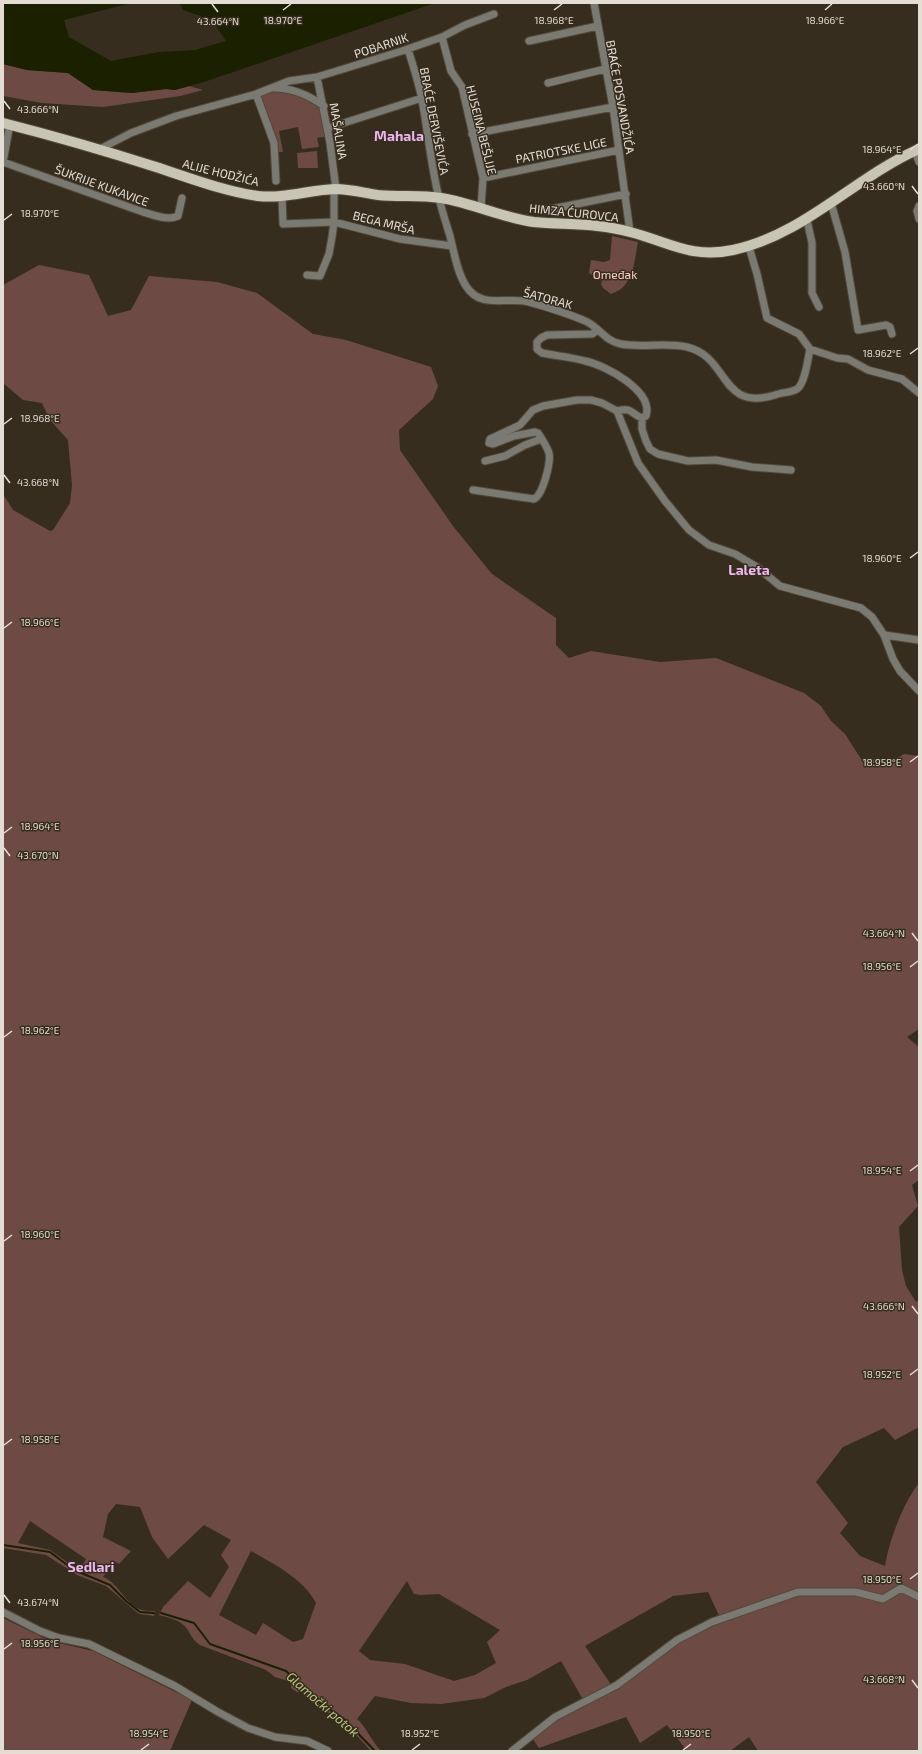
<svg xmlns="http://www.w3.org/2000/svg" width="922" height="1754" font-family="'Exo 2',sans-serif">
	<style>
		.green { fill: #6d4b44; fill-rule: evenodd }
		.water { fill: #1a2000 }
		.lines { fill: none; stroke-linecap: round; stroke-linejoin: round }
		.stream { stroke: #1a2000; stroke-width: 2 }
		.street-casing { stroke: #53493c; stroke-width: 9 }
		.primary-casing { stroke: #53493c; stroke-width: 12 }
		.street { stroke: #7b7a72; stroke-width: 7 }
		.primary { stroke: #c9c5b5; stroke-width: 10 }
		.ticks { fill: none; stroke: #e3ddd4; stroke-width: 1.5 }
		.labels { text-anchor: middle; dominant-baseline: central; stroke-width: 3; stroke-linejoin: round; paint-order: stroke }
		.street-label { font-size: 12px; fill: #e3ddd4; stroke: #372d1f }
		.park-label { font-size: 12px; fill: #ffcec4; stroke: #372d1f }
		.water-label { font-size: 13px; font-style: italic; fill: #b8c87f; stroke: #372d1f }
		.quarter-label { font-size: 14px; font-weight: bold; fill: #eeb6f0; stroke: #372d1f }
		.ticks-label { font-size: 10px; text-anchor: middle; fill: #e3ddd4; stroke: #372d1f; stroke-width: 3; stroke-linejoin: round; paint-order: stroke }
	</style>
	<rect width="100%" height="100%" fill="#372d1f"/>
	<path class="green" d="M3,64L27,70L68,73L93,90L132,93L166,89L175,90L189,86L203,90L180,96L103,107L42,103L3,96Z
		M283,88L324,106L329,136L317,138L319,147L302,149L298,127L279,131L283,152H275L257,93Z
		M317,151L318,168H298L297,153Z
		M612,236L638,242C634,262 634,287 611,294L603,288L601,284L602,281L589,273L591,260L604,262L610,260Z
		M39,265L89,275L108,316L131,310L149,276L217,282L257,293L313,334L346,340L431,367L438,386L433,399L399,430L400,450L453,526L492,574L556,618V645L569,658L591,651L660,662L716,658L804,693L821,706L831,721L845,734L861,759L894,760L904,754L919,756V1029L907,1037L919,1047V1180L912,1185L918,1206L899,1227L902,1270L906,1286L916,1302L919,1300V1427L895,1440L884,1428L843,1447L816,1482L848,1523L840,1533L860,1556L885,1566C889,1541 903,1503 919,1483V1751H758L749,1737L730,1751H687L667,1725L640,1743L626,1717L539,1748L533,1739L554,1722L586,1705L561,1661L527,1680L506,1687L484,1698L441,1704L411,1703L375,1696L357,1719C365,1725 372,1742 381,1751H371L345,1723L313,1703L306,1692H297L291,1688V1682L275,1677L266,1670L200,1645C191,1640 190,1629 181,1623C175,1619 166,1617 159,1615L163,1607L188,1581L210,1598L229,1567L221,1555L231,1540L204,1525L168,1559L152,1537L140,1507L116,1504L108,1514L103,1537L131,1551L119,1564L114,1561L103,1577C119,1583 125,1605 142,1610C146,1611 151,1611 155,1611L154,1616L139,1614L106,1586L77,1575L46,1555L3,1548V494L13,510L50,531L53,530L70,503L72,485L68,440L50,420L42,403L23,400L3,383V285ZM30,1521L86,1559L81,1569L67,1562L50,1550L18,1543ZM251,1551C273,1563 305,1580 316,1603L303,1639L293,1642L263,1623L256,1635L219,1615ZM407,1581L414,1594L421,1595L439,1594L500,1630L487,1642L496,1663L475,1675L454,1681L405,1664L370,1660L359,1651ZM708,1592L722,1622L692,1634L614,1689L585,1646L673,1596Z
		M3,1618L50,1641L93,1651L192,1700L170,1751H3Z"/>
	<path class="water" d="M3,3H132L64,20L69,37L111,61L159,52L195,50L226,41L212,20L183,10L180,3H435L204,82L175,90L166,89L132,93L93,90L68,73L27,70L3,64Z"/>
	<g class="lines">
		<path class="stream" d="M3,1545L50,1552L74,1570L110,1585L126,1601L140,1612L154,1613
			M161,1613L194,1623L210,1644L286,1671L321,1704L343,1718L375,1751"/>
		<g class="street-casing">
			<path id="street" d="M594,3L613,107L630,232
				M442,37L451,71L462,87L483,178L481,208
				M529,41L598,26
				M408,49C413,66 419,83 422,100C428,132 431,166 439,198C442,211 446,223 450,236C454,252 457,272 466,286C481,310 507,296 529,302C547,307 566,313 583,320C598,325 604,341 621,344C642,348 667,342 687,347C730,357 719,412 775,395C782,392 791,393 797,389C805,384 808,358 810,349L799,334L767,318L757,274L749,247
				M317,77L330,143L336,189
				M548,83L605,69
				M274,88C292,88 310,96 324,106
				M256,94L274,143L276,181
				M10,124L3,162L143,212C154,215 167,221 178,216L182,198
				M328,128L422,98
				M472,134L613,107
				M98,150L131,133L176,116L256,94L289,81L317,77L402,51L442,37L465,25L494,14
				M915,151L919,162
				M483,178L619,150
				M282,196L283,224L334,222L400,239L452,246
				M831,203L845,252L858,330L886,325L890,327L892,334
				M919,206L917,211L919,219
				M547,210L626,194
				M807,220L812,243V293L819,307
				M307,275L320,276L329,254L332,237L334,222V189
				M598,330L592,334L547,335L541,338L537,342V349L542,353C557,356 571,357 585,361C605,365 654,391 646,416L642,418C630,413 632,407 617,411L638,463L665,501L689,530L709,545L735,554L757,567L780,586L861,608L872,617L884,635L893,659L900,671L919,691
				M810,349L837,358L848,359L868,370L902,379L919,393
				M642,418V429L646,441L650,449L658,454L688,461L716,460L752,467L791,470
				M485,461L505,456L525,445L541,439
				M473,490L534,499C543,495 551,462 549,453C548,449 541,437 538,433L535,432L514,436L493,444L489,443L490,439L520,425L533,410L543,406L577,400H591L602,403L617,411
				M884,635L919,640
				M3,1612L40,1631L59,1638L89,1644L175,1686L218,1712L248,1728L275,1737L307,1741L328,1751
				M512,1751L555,1717L617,1685L677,1640L712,1622L798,1592H856L883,1599L901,1588L919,1597"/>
		</g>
		<g class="primary-casing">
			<path id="primary" d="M3,123C54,136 106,151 156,167C190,178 223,191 258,196C284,199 309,190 335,189C350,189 364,193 378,195C399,197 420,195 441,198C473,203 503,218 534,222C567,225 599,223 630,232C669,242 691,259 733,250C804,235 855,177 919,149"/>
		</g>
		<use href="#street" class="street"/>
		<use href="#primary" class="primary"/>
	</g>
	<path class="ticks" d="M212,4L218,12M283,10L291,4M554,10L562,4M825,10L832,4M4,101L10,109M910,150L918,144M912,186L918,194M4,220L12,214M910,354L918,348M4,424L12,418M4,475L10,483M910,558L918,552M4,628L12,622M910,762L918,756M4,833L12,827M4,848L10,856M912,933L918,941M910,967L918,961M4,1037L12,1031M910,1171L918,1165M4,1241L12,1235M912,1306L918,1314M910,1375L918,1369M4,1445L12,1439M910,1579L918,1573M4,1595L10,1603M4,1649L12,1643M912,1680L918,1688M141,1750L149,1744M412,1750L420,1744M683,1750L691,1744"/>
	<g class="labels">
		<g class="street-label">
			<text transform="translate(381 45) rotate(-18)">POBARNIK</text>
			<text transform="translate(621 97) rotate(80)">BRAĆE POSVANDŽIĆA</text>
			<text transform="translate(435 121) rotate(79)">BRAĆE DERVIŠEVIĆA</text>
			<text transform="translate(482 130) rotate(76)">HUSEINA BEŠLIJE</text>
			<text transform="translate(339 131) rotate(81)">MAŠALINA</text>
			<text transform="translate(561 150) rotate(-11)">PATRIOTSKE LIGE</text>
			<text transform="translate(221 172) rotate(14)">ALIJE HODŽIĆA</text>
			<text transform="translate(102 185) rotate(20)">ŠUKRIJE KUKAVICE</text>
			<text transform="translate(574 212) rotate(6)">HIMZA ĆUROVCA</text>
			<text transform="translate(384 222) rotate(14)">BEGA MRŠA</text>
			<text transform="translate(548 298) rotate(15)">ŠATORAK</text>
		</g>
		<g class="park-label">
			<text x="615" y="274">Omeđak</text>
		</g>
		<g class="water-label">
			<text transform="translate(323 1704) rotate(41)">Glamočki potok</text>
		</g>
		<g class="quarter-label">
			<text x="399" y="135">Mahala</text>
			<text x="749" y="569">Laleta</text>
			<text x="91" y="1566">Sedlari</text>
		</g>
	</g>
	<g class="ticks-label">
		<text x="283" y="24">18.970°E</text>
		<text x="554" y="24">18.968°E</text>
		<text x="825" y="24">18.966°E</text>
		<text x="218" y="25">43.664°N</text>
		<text x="38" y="113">43.666°N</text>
		<text x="882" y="153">18.964°E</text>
		<text x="884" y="190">43.660°N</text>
		<text x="40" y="217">18.970°E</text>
		<text x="882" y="357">18.962°E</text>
		<text x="40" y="422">18.968°E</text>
		<text x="38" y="486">43.668°N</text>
		<text x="882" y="562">18.960°E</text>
		<text x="40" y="626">18.966°E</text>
		<text x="882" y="766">18.958°E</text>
		<text x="40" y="830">18.964°E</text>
		<text x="38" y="859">43.670°N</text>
		<text x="884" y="937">43.664°N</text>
		<text x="882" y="970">18.956°E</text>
		<text x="40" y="1034">18.962°E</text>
		<text x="882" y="1174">18.954°E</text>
		<text x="40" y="1238">18.960°E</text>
		<text x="884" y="1310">43.666°N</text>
		<text x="882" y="1378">18.952°E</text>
		<text x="40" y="1443">18.958°E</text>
		<text x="882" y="1583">18.950°E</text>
		<text x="38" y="1606">43.674°N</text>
		<text x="40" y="1647">18.956°E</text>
		<text x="884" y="1683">43.668°N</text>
		<text x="149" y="1737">18.954°E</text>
		<text x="420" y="1737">18.952°E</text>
		<text x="691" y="1737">18.950°E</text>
	</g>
	<rect width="922" height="1754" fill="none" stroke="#e3ddd4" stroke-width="8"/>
</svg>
